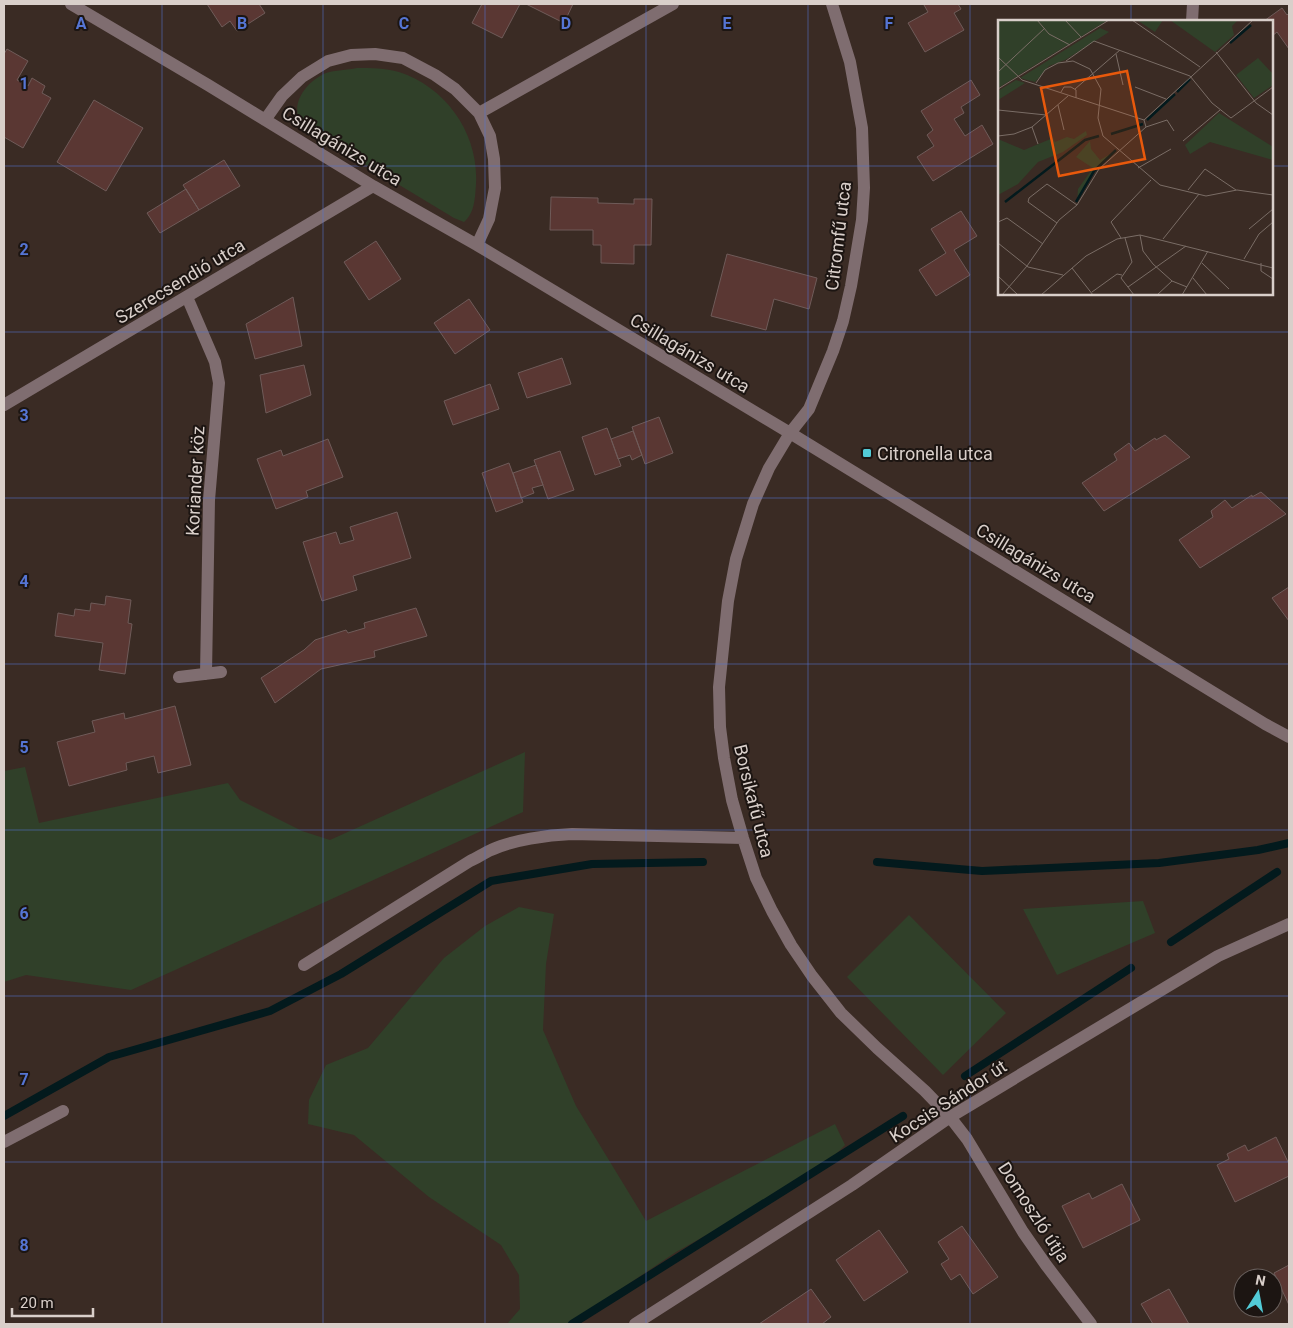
<svg xmlns="http://www.w3.org/2000/svg" width="1293" height="1328" font-family="Roboto,sans-serif">
	<style>
		.green { fill: #304029 }
		.lines { fill: none; stroke-linecap: round; stroke-linejoin: round }
		.stream { stroke: #031a1d; stroke-width: 8 }
		.building { fill: #5a3733; stroke: #6f5b59 }
		.minor { stroke: #7f6d70; stroke-width: 12 }
		.grid { fill: none; stroke: #5575d4; stroke-width: 1; stroke-opacity: 0.55 }
		.poi-dot { fill: #52cbd7; stroke: #1c1512; stroke-width: 2 }
		.labels { text-anchor: middle; dominant-baseline: central; stroke-width: 4; stroke-linejoin: round; paint-order: stroke }
		.street-label { font-size: 18px; fill: #d9cfca; stroke: #1c1512 }
		.poi-label { font-size: 18px; fill: #d9cfca; stroke: #1c1512; text-anchor: start }
		.inset-river { fill: none; stroke: #031a1d; stroke-width: 2.5 }
		.inset-road { fill: none; stroke: #7a6d66; stroke-width: 1 }
		.view { fill: #e8590c; fill-opacity: 0.15; stroke: #e8590c; stroke-width: 2.5 }
		.inset-edge { fill: none; stroke: #d9cfca; stroke-width: 2.5 }
		.grid-label { font-size: 16px; text-anchor: middle; font-weight: bold; fill: #5575d4; stroke: #1c1512; stroke-width: 4; stroke-linejoin: round; paint-order: stroke }
	</style>
	<rect width="100%" height="100%" fill="#3a2b24"/>
	<path class="green" d="M357,68C371,68 385,68 399,72C446,87 479,134 476,184C475,197 475,213 464,222L454,218L305,128C286,108 305,82 326,73C335,70 347,70 357,68Z
		M525,752L523,812L131,990L26,975L4,982V771L25,767L39,823L228,783L240,800L302,831L330,840Z
		M1143,901L1155,933L1057,975L1023,909Z
		M519,907L554,914L546,964L543,1030L576,1106L646,1221L835,1124L845,1145L817,1173L676,1252L569,1324H507L520,1309L519,1275L501,1245L429,1197L354,1135L308,1124L309,1100L326,1065L368,1048L444,958L485,926Z
		M909,915L1006,1013L943,1075L847,977Z"/>
	<g class="lines">
		<path class="stream" d="M877,862L982,871L1159,863L1258,850L1289,843
			M1171,942L1277,872
			M965,1076L1131,968
			M4,1116L109,1057L270,1011L341,974L491,881L592,864L703,862
			M572,1324L903,1116"/>
	</g>
	<path class="building" d="M207,4H259L265,13L237,31L230,21L222,27Z
		M482,4H520L502,38L472,23Z
		M526,4H573L564,23Z
		M925,4H958L961,9L954,13L964,30L925,52L908,23L928,12L924,5Z
		M1282,8L1287,15L1289,13V49L1277,32L1272,36V21H1264Z
		M7,49L28,61L17,80L28,86L32,78L45,86L42,93L51,98L23,148L4,137V54Z
		M971,80L980,95L961,107L964,113L954,119L965,136L982,125L993,144L933,181L917,157L934,146L927,135L933,130L921,111Z
		M94,100L143,128L106,191L57,162Z
		M224,160L240,186L199,210L183,185Z
		M186,189L199,210L160,233L147,213Z
		M551,197L598,198V203L634,204V199H652L651,245H634V264L601,263V245H593V230H550Z
		M961,211L977,236L954,250L970,275L936,296L919,270L946,253L931,229Z
		M376,241L401,279L369,300L344,262Z
		M727,254L817,278L809,309L774,299L766,330L711,316Z
		M293,297L302,346L255,359L246,324Z
		M469,299L490,330L455,354L434,323Z
		M562,358L571,384L527,398L518,373Z
		M304,365L311,395L266,413L260,375Z
		M490,384L499,409L453,425L444,401Z
		M659,417L673,453L645,464L632,427Z
		M607,428L621,466L595,475L582,437Z
		M633,431L642,455L632,460L630,455L618,459L611,439Z
		M1165,435L1190,457L1104,511L1082,483L1117,460L1114,454L1129,443L1135,451L1155,438L1156,440Z
		M328,439L343,477L306,491L308,497L276,509L257,459L281,450L283,456Z
		M560,451L574,490L548,499L534,460Z
		M509,463L523,502L496,512L482,473Z
		M536,465L543,485L532,488L534,493L521,498L513,473Z
		M1261,492L1286,514L1200,568L1179,540L1213,517L1211,511L1225,500L1232,508L1252,495V497Z
		M397,512L411,558L353,576L357,590L322,601L303,542L336,532L340,544L354,540L350,527Z
		M1289,587V621L1272,598Z
		M106,596L131,600L128,623L132,624L125,674L99,670L103,643L55,636L58,613L74,616L75,609L90,611L91,603L105,605Z
		M416,608L427,636L374,651L375,657L321,669L275,703L261,678L304,650L315,640L346,630L348,633L365,628L364,623Z
		M175,706L191,765L158,773L154,756L126,763L127,770L69,786L57,742L95,732L92,721L124,713L125,719Z
		M1276,1137L1289,1164V1176L1235,1202L1217,1165L1229,1159L1227,1154L1245,1145L1248,1151Z
		M1122,1184L1140,1220L1083,1248L1062,1206L1089,1193L1092,1199Z
		M962,1226L998,1277L973,1294L960,1274L951,1280L941,1264L949,1259L938,1242Z
		M879,1230L908,1272L864,1301L836,1260Z
		M1289,1265V1305L1274,1273Z
		M811,1289L831,1317L822,1324H759Z
		M1169,1289L1189,1324H1153L1141,1304Z"/>
	<g class="lines">
		<path class="minor" d="M71,4L208,85L373,186L477,245L790,433L1265,724L1289,737
			M832,4L850,62L862,128L864,188L862,220L851,286L843,321L833,351L809,409L790,433L769,468L753,504L736,559L728,601L719,687L720,727L724,758L732,800L743,838L756,878L772,911L791,945L812,976L841,1013L877,1048L925,1091L950,1117L967,1139L1023,1232L1046,1265L1091,1324
			M1192,21L1193,4
			M479,113L673,4
			M265,120L282,96L302,77L328,61L351,55L375,54L403,58L435,75L455,89L479,113L490,136L494,159L495,188L489,219L477,245
			M187,297L215,362L219,383L209,500L206,674
			M4,405L373,186
			M179,677L221,672
			M304,965L470,861C477,858 484,853 491,850C512,840 548,835 572,834L743,838
			M4,1142L63,1111
			M635,1324L852,1185L950,1117L1218,956L1289,924"/>
	</g>
	<path class="grid" d="M162,4V1324M323,4V1324M485,4V1324M646,4V1324M808,4V1324M970,4V1324M1131,4V21M4,166H999M1272,166H1289M1131,294V1324M4,332H1289M4,498H1289M4,664H1289M4,830H1289M4,996H1289M4,1162H1289"/>
	<rect class="poi-dot" x="862" y="448" width="10" height="10" rx="2.5"/>
	<g class="labels">
		<g class="street-label">
			<text transform="translate(342 146) rotate(31)">Csillagánizs utca</text>
			<text transform="translate(838 236) rotate(-83)">Citromfű utca</text>
			<text transform="translate(180 281) rotate(-31)">Szerecsendió utca</text>
			<text transform="translate(690 353) rotate(31)">Csillagánizs utca</text>
			<text transform="translate(195 481) rotate(-87)">Koriander köz</text>
			<text transform="translate(1036 563) rotate(31)">Csillagánizs utca</text>
			<text transform="translate(754 801) rotate(76)">Borsikafű utca</text>
			<text transform="translate(948 1101) rotate(-33)">Kocsis Sándor út</text>
			<text transform="translate(1034 1212) rotate(57)">Domoszló útja</text>
		</g>
		<g class="poi-label">
			<text x="877" y="453">Citronella utca</text>
		</g>
	</g>
	<g transform="translate(998 20)">
		<rect width="275" height="275" fill="#3a2b24"/>
		<path d="M0,0H110L0,68ZM139,0H165L157,12ZM172,0H240L234,6L236,15L217,32ZM102,8L111,12L67,40L51,46L37,62L22,58ZM260,38L275,54V65L256,78L238,55ZM18,60L27,63L0,80V71ZM221,93L275,127V140L212,122L192,134L187,125ZM88,111L89,115L65,132L40,142L20,164L0,175V119L26,130L55,118L57,122L69,117L76,119ZM92,121L93,129L102,140L114,133L97,150L79,182L80,169L95,148L78,137Z" fill="#304029"/>
		<path class="inset-river" d="M232,23L253,5M179,72L192,59M149,100L177,74M113,114L145,104M7,182L87,120L101,116M78,182L96,151L118,130"/>
		<path class="inset-road" d="M39,0L51,14L72,25M67,0L83,17M134,0L202,47M218,32L258,83L275,95M118,34L125,65M0,37L24,60L146,100M68,41L96,21L192,56L214,83L233,98L275,67M0,52L47,8M38,63L47,50L60,43L75,41L92,49L103,69L100,98L105,116L162,165L208,176L239,170L275,175M137,67L168,79M0,69L111,0M77,69L122,30M63,72L66,67H73L78,70V78M60,85L66,110M0,90L48,95M146,100L255,0M34,107L40,124M148,107L169,100L176,111M0,116L16,114L34,107L70,76M185,121L222,90M140,148L173,129M190,170L207,149L238,170M0,202L9,198L45,224M59,203L30,182L31,178L49,164L79,185M251,209L275,189M142,215L145,231L155,244L174,261L189,267M123,218L113,202L153,160M127,218L134,242L123,258L136,275M165,219L201,174M0,223L30,247L65,255M246,239L261,214L275,202M204,243L231,269M263,243V251L275,259M74,248L95,275M0,256L20,275M195,258L209,275M130,267L188,226M94,272L119,254L124,255M4,275L29,246L61,200L79,185L101,149L148,107L146,100M43,275L88,236L119,219L142,215L275,248M159,275L174,261M184,275L210,231"/>
		<path class="view" d="M129,51L147,139L61,156L43,68Z"/>
		<rect width="275" height="275" class="inset-edge"/>
	</g>
	<g class="grid-label">
		<text x="81" y="29">A</text>
		<text x="242" y="29">B</text>
		<text x="404" y="29">C</text>
		<text x="566" y="29">D</text>
		<text x="727" y="29">E</text>
		<text x="889" y="29">F</text>
		<text x="24" y="89">1</text>
		<text x="24" y="255">2</text>
		<text x="24" y="421">3</text>
		<text x="24" y="587">4</text>
		<text x="24" y="753">5</text>
		<text x="24" y="919">6</text>
		<text x="24" y="1085">7</text>
		<text x="24" y="1251">8</text>
	</g>
	<rect width="1293" height="1328" fill="none" stroke="#d9cfca" stroke-width="10"/>
	<g transform="translate(1258 1293) rotate(11)"><circle r="24" fill="#1c1512" stroke="#685f5c"/>
	<path d="M0-4L9 19L0 12L-9 19Z" fill="#52cbd7"/>
	<text y="-8" font-size="14" font-weight="bold" text-anchor="middle" fill="#d9cfca">N</text>
	</g>
	<path d="M12 1308v8h81v-8" fill="none" stroke="#d9cfca" stroke-width="2.5"/>
	<text x="20" y="1308" font-size="15" fill="#d9cfca" stroke="#1c1512" stroke-width="4" paint-order="stroke">20 m</text>
</svg>
